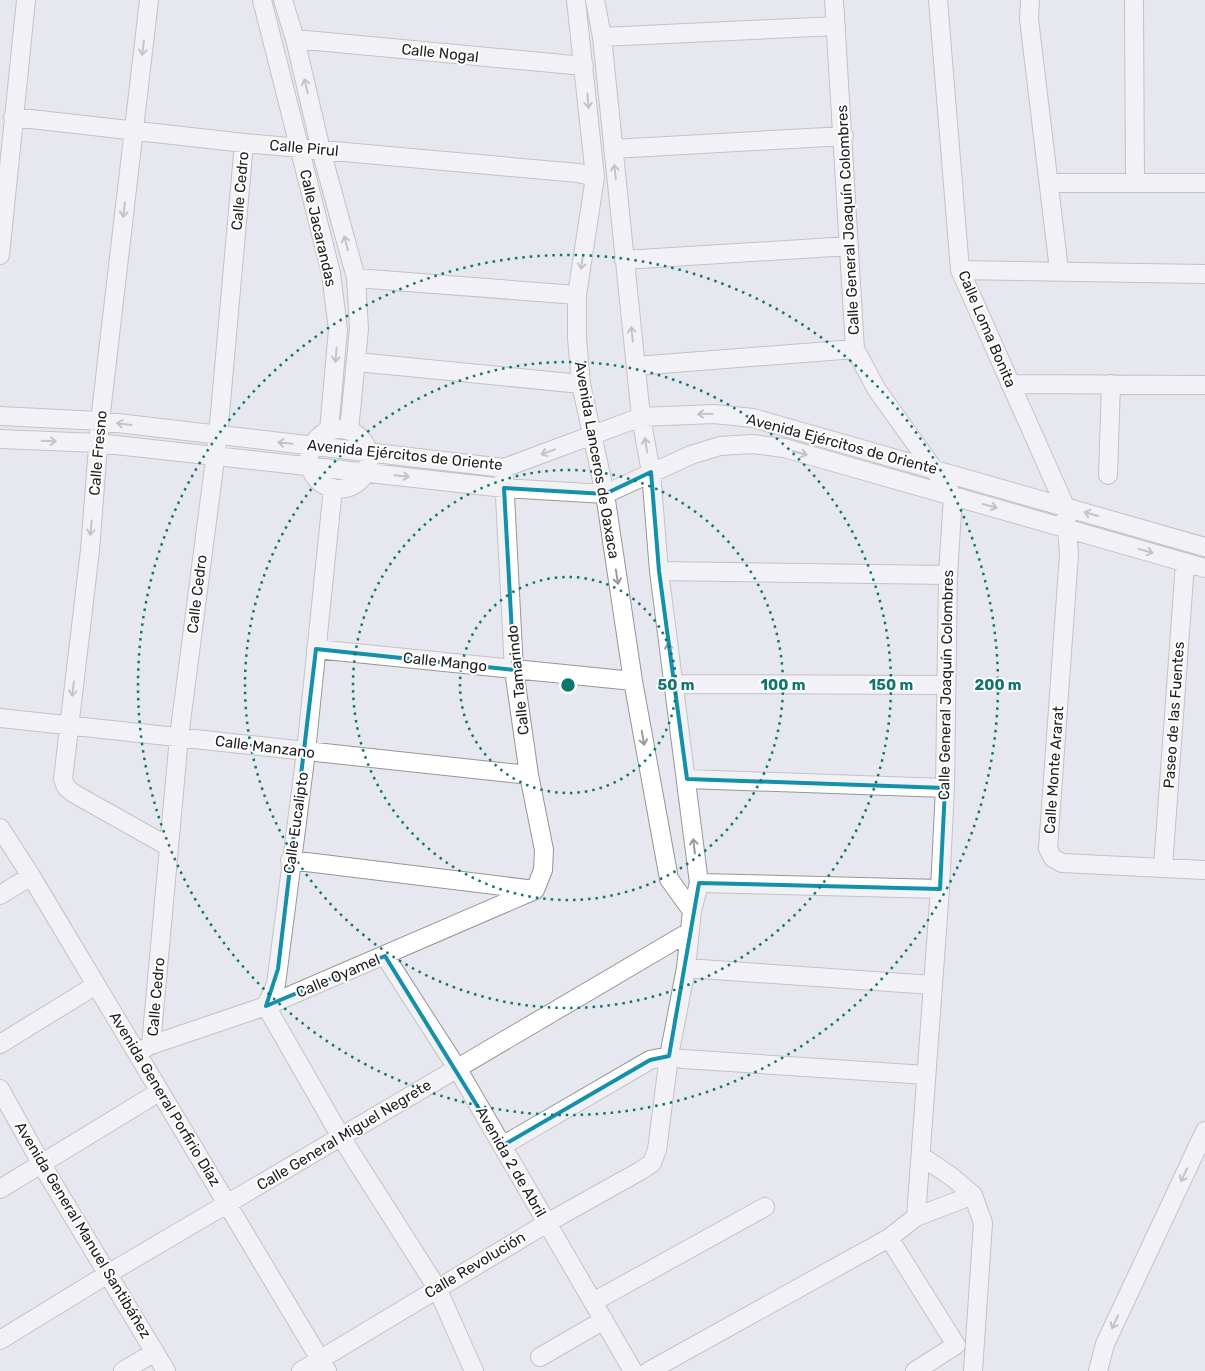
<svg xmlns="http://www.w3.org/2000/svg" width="1205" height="1371" font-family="Rubik,sans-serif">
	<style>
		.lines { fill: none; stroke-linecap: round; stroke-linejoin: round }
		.minor-casing { stroke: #969696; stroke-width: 20 }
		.minor { stroke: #fff; stroke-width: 18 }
		.oneway { stroke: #9a9a9a }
		.marked { fill: none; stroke: #1490ab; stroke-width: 4; stroke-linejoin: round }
		.ring { fill: none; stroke: #0f766e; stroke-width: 2.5; stroke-dasharray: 2.5 5 }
		.labels { text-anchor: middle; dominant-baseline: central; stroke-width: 4; stroke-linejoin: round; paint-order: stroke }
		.street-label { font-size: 15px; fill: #1f1f1f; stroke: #fff }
		.centre { fill: #0f766e; stroke: #fff; stroke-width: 2.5 }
		.ring-label { font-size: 15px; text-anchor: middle; font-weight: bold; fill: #0f766e; stroke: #fff; stroke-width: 4; stroke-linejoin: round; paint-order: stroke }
	</style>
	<rect width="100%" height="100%" fill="#e7e8ef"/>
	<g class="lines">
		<g class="minor-casing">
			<path id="minor" d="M149,0L100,421L90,550L63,779L66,787L73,793L169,847
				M262,0L331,273L338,330L329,430
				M283,0L295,39L321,150L356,278L359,329L349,430
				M576,0L595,177L577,295V338L581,384L605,494L633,681L669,879L692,911
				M834,0L855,349L877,390L953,496L948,575L945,788L940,889L916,1217
				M938,0L960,270L1065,506L1069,554L1048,849L1053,858L1062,863L1205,870
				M1030,0L1029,19L1059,270
				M1134,0L1135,183
				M602,37L836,26
				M295,39L584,66
				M13,117L244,143L578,173L595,177
				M613,149L844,136
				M1049,183H1205
				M0,255L26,0
				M624,260L849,246
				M960,270L1205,274
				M356,278L577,295
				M357,362L581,384
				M636,366L855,349
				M1010,384L1205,385
				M0,416L100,421L504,468L641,417L714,414L753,418L1205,547
				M309 459a30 30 0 1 1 60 0a30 30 0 1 1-60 0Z
				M0,439L98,443L504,488L605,494L691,455L720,446L752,444L784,448L1205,568
				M1108,475L1111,384
				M504,477L514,670L529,775L544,850L543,870L535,890
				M333,488L306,752L278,969L276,984L266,1006L341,1137L437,1288L474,1371
				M659,571L948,575
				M316,649L633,681
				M674,684L946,685
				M0,718L529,775
				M687,779L945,788
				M0,828L31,876L327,1371
				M290,860L535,890
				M1163,867L1185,563
				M699,883L940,889
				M0,895L31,876
				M385,956L457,1068L633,1371
				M686,968L932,985
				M0,1044L96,985
				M151,1045L179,737L218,436L244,143
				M142,1050L151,1045L266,1006L535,890
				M0,1089L42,1165L166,1371
				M502,1146L650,1060L669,1056L683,1059L926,1075
				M921,1156L952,1177L973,1195L983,1223L973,1371
				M0,1189L159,1092
				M889,1238L956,1345L915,1371
				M593,1302L765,1207
				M0,1340L106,1275L689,932
				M540,1357L604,1320
				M123,1371L155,1352
				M301,1371L547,1223L640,1171L652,1163L657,1150L669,1056L686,968L692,911L699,883L659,571L651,472L641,417L602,37L595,0
				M649,1371L889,1238L916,1217L973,1195
				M1098,1371L1105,1344L1205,1131"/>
		</g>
		<use href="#minor" class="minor"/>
	</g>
	<defs><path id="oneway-shaft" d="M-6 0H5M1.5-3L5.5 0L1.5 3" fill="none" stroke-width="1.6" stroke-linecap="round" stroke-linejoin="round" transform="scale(1.25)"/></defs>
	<g class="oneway">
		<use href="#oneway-shaft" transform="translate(143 48) rotate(97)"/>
		<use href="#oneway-shaft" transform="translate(306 86) rotate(-103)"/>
		<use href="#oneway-shaft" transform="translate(588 101) rotate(85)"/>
		<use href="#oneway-shaft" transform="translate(615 172) rotate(-96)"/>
		<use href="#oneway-shaft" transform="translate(124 210) rotate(97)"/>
		<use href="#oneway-shaft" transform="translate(346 243) rotate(-105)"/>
		<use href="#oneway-shaft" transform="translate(582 262) rotate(98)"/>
		<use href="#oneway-shaft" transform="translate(632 334) rotate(-97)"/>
		<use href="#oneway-shaft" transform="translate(336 355) rotate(95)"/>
		<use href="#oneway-shaft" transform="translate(705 414) rotate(179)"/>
		<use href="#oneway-shaft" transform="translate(124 424) rotate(-173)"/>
		<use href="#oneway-shaft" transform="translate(49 441) rotate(2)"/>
		<use href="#oneway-shaft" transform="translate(285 443) rotate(-174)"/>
		<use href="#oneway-shaft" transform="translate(646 445) rotate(-100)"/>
		<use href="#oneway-shaft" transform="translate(548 452) rotate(160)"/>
		<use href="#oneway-shaft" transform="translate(800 453) rotate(16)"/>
		<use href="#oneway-shaft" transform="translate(402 476) rotate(6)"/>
		<use href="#oneway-shaft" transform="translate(990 506) rotate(16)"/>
		<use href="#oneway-shaft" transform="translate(1091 514) rotate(-164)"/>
		<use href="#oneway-shaft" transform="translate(91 528) rotate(95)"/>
		<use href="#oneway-shaft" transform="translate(1146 551) rotate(16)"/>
		<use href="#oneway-shaft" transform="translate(617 577) rotate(81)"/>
		<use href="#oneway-shaft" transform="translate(669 650) rotate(-97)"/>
		<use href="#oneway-shaft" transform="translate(73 689) rotate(97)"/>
		<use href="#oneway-shaft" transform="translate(643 738) rotate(80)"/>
		<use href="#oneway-shaft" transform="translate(694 846) rotate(-97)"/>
		<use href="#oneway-shaft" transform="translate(1184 1175) rotate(115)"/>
		<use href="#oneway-shaft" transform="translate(1115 1322) rotate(115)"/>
	</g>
	<path d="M0 0H1205V1371H0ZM651,472L659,571L687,779L945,788L940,889L699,883L669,1056L650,1060L502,1146L385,956L266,1006L278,969L316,649L514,670L504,488L605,494Z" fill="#e7e8ef" fill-opacity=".55" fill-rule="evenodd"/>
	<path class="marked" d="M651,472L659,571L687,779L945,788L940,889L699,883L669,1056L650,1060L502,1146L385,956L266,1006L278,969L316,649L514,670L504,488L605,494Z"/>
	<g class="ring">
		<circle cx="568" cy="685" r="108"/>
		<circle cx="568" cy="685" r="215"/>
		<circle cx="568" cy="685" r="323"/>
		<circle cx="568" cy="685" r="430"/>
	</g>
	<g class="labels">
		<g class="street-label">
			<text transform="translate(440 53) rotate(6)">Calle Nogal</text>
			<text transform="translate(304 148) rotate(5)">Calle Pirul</text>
			<text transform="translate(240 191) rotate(-85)">Calle Cedro</text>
			<text transform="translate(848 220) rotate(-93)">Calle General Joaquín Colombres</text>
			<text transform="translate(318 228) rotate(77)">Calle Jacarandas</text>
			<text transform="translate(987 329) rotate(67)">Calle Loma Bonita</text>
			<text transform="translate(842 444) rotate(15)">Avenida Ejércitos de Oriente</text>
			<text transform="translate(98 453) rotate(-85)">Calle Fresno</text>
			<text transform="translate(405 455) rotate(6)">Avenida Ejércitos de Oriente</text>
			<text transform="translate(597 460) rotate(80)">Avenida Lanceros de Oaxaca</text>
			<text transform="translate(197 594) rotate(-83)">Calle Cedro</text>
			<text transform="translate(445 662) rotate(6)">Calle Mango</text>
			<text transform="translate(518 680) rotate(-96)">Calle Tamarindo</text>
			<text transform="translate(946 685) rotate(-89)">Calle General Joaquín Colombres</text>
			<text transform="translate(1174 715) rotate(-86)">Paseo de las Fuentes</text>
			<text transform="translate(265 747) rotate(7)">Calle Manzano</text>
			<text transform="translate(1054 770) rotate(-86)">Calle Monte Ararat</text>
			<text transform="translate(296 823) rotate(-82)">Calle Eucalipto</text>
			<text transform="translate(338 976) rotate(-23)">Calle Oyamel</text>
			<text transform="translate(156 997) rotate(-85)">Calle Cedro</text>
			<text transform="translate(165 1099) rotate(59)">Avenida General Porfirio Díaz</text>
			<text transform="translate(344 1135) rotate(-31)">Calle General Miguel Negrete</text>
			<text transform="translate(511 1162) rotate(60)">Avenida 2 de Abril</text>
			<text transform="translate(83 1230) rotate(59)">Avenida General Manuel Santibáñez</text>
			<text transform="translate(475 1265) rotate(-31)">Calle Revolución</text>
		</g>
	</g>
	<circle cx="568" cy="685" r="8" class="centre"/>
	<g class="ring-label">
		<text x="676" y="690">50 m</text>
		<text x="783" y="690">100 m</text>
		<text x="891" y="690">150 m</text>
		<text x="998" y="690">200 m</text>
	</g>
</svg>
